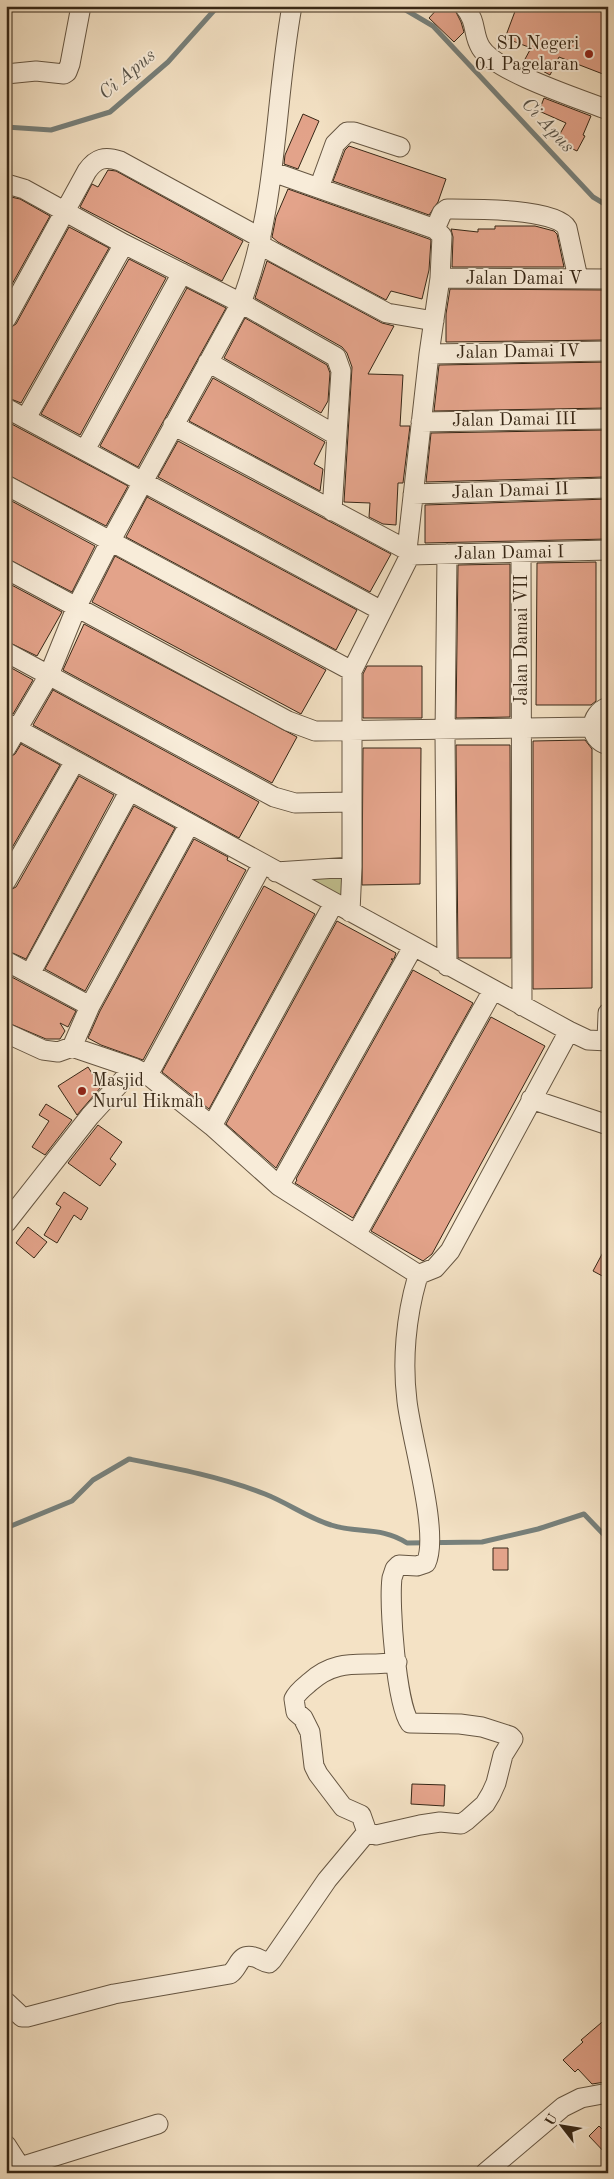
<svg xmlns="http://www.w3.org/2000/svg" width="614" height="2179" font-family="'Old Standard TT',serif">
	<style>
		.green { fill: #c2c190; stroke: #7c7453 }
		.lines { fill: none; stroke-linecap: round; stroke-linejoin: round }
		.stream { stroke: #77807b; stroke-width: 5 }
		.building { fill: #e3a38a; stroke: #372716 }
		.minor-casing { stroke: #665642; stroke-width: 21 }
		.minor { stroke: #f8ecd9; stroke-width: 19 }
		.poi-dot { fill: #8f2418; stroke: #f8ecd9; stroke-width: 2 }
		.labels { text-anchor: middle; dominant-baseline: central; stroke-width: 4; stroke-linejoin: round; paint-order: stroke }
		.poi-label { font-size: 18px; fill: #372716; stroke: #f8ecd9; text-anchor: end }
		.street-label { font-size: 18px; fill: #372716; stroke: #f8ecd9 }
		.water-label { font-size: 19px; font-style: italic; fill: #575349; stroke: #f8ecd9 }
	</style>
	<rect width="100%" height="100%" fill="#f4e2c5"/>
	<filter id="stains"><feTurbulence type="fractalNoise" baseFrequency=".004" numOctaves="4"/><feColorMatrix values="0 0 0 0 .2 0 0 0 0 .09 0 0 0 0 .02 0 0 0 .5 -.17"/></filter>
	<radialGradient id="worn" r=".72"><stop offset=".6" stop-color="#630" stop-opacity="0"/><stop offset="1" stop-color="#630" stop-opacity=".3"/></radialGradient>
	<path class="green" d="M344,873L343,897L302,877Z"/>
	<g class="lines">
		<path class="stream" d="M399,6L433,26L593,197L608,206
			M6,127L51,130L110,112L168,62L218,6
			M6,1528L72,1501L93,1480L129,1459C175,1468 222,1477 265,1494C288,1503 308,1518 331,1525C358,1534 381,1526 407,1543L482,1542L538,1529L584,1514L608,1539"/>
	</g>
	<path class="building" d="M440,6H453L461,22L464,32L454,42L429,18Z
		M517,6H608V76L559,57L550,75L524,61L531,48L505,38Z
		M544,98L591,116L583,135L585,136L577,151L556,141L566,123L539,111Z
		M303,114L319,121L298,169L284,164L285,155Z
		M349,146L446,179L438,202L429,215L333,181L345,150Z
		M108,170L116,171L243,241L222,281L80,207L92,184L98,187Z
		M288,189L429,239L431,240L429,270L422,299L391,291L386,300L278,242L272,237L276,217Z
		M11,197L20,199L50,216L6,295V198Z
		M495,226H535L554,231L557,234L564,267H452L453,237L451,229L478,232V229H495Z
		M69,227L109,248L21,403L6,397V330L16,324Z
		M129,259L166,278L80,435L41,414Z
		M267,261L382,323L394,326L368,374L403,375L400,426H410L403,483H398L396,525L383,524L369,517L370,503L344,502L352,367L347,353L342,347L255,298Z
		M187,288L226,308L138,467L100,446Z
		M450,289L608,290V340L446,342V314Z
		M245,318L327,365L330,373L328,401L321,413L224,358Z
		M608,362V408L434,411L439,365Z
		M213,378L325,442L314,464L323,469L320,491L189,421Z
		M6,421L128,486L106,526L6,474Z
		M604,430L605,477L426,482L431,433Z
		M178,441L391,554L370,592L158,477Z
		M147,497L357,610L336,650L126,537Z
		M6,498L95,546L72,592L6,558Z
		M608,499V539L425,543V505Z
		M115,556L326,670L301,714L92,602Z
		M596,562V701L591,705H536L537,563Z
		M510,564V717L456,718L458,565Z
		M6,582L62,612L37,656L6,641Z
		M84,624L297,737L272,783L63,670Z
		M6,665L33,680L13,714L6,712Z
		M367,666H422V718H363V674Z
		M53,690L259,802L239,838L33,725Z
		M585,740L592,749V988L533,989V741Z
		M21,744L60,765L6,858V759L15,754Z
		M456,745H510L511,958H458Z
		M363,748H421L420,884L362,885Z
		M79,776L114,795L26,959L6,950V892L16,887Z
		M134,806L175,828L85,991L45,969Z
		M194,839L228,857L227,860L246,870L143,1060L101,1045L88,1038L100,1011Z
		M264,886L315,914L209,1109L162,1072Z
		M337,921L396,953L394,959H391L393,960L276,1168L226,1124Z
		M413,970L473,1003L353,1218L295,1183L297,1180L296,1179Z
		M6,974L76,1011L68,1027L60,1023L65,1031L60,1039H46L6,1022Z
		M491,1017L545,1046L432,1254L423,1261L371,1231Z
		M88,1067L101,1087L77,1115L58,1086Z
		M46,1104L72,1120L45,1155L32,1147L49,1121L39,1115Z
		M98,1125L122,1142L110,1159L116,1164L100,1186L68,1163Z
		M64,1192L88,1208L81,1220L74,1215L57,1243L44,1235L61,1207L56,1204Z
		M28,1227L47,1242L34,1258L16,1243Z
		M608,1243V1279L593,1271Z
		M493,1548H508V1570H493Z
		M412,1784L445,1785L444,1806L411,1804Z
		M608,2017V2080L605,2082L592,2084L578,2069L575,2072L563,2060L583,2042L581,2040Z
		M599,2126L608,2135V2156L589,2136Z"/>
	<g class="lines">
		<g class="minor-casing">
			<path id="minor" d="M464,6C478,23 472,34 481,48C496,72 580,99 608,110
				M6,74L36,71L64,74L67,72L70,64L81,6
				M273,172L435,229L442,236L440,278L429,354L407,550L410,555L352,671V867L350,912
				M6,187L7,184L24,189L124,244L241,303L336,357L341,371L332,511
				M319,188L335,144L347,132H354L400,147
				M435,229L442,213L447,209C469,209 556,208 567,228L578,278
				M260,245L387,313L434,321
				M440,278L608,279
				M6,319L87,171C96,158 105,156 120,161L261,238
				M429,354L608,351
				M208,362L336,435
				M6,408L382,611
				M26,418L124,244
				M421,422L608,419
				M173,425L407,550
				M85,450L182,273
				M6,485L352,671
				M413,494L608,488
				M521,553L522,1006
				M447,554L445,735L447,966
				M410,555L608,550
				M6,569L288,721L315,731L593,727
				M6,652L274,797L295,803L352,802
				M608,707C589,714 587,739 608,745
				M6,723L569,1031L588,1040L608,1041
				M6,748L49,675L77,606L110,542L241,303C278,208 274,105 292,6
				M276,872L352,867
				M6,881L75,761
				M6,961L90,1006
				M30,974L129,792
				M6,1033L43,1050L58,1052L72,1047L134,1068L148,1075L212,1126L279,1186L419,1275
				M607,1041L608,1013
				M72,1047L90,1006L189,825
				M148,1075L262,865
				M531,1099L608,1125
				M212,1126L334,903
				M279,1186L413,947
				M6,1223L90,1116L134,1068
				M356,1235L493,990
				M367,1832L376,1835L420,1825L440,1822L461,1824L467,1820L485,1804L491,1794L496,1783L503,1755L513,1739L510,1736L482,1727L460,1724L410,1723C396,1704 389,1603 392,1578L395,1569L399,1565L417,1566L426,1563C440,1534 411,1438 407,1401C402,1361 406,1317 417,1279L420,1274L435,1268L450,1251L569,1031
				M6,2002L22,2017H27L114,1994L230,1974C240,1967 238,1953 254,1957C259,1958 263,1962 269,1963L272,1960L327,1880L367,1832L361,1815L343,1807L318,1774L314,1766L310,1732L303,1718L296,1712L294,1699C297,1692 304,1687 310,1682C339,1656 363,1668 397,1662
				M6,2145L24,2173
				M20,2167L158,2124
				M485,2173L563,2107L581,2098L608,2093"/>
		</g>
		<use href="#minor" class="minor"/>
	</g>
	<g class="poi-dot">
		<circle cx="589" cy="54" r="5"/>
		<circle cx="82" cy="1091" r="5"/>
	</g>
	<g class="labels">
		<g class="poi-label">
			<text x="579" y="44">SD Negeri<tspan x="579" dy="21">01 Pagelaran</tspan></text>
			<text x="92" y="1081" text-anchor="start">Masjid<tspan x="92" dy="21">Nurul Hikmah</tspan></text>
		</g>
		<g class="street-label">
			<text x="524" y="279">Jalan Damai V</text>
			<text transform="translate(518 352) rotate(-1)">Jalan Damai IV</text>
			<text transform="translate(514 420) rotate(-1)">Jalan Damai III</text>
			<text transform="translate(510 491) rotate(-2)">Jalan Damai II</text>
			<text transform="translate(509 553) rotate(-1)">Jalan Damai I</text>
			<text transform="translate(522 640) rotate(-90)">Jalan Damai VII</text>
		</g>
		<g class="water-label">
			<text transform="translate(128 75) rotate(-40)">Ci Apus</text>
			<text transform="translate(547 126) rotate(47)">Ci Apus</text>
		</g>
	</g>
	<rect width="614" height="2179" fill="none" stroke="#f4e2c5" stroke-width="25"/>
	<rect x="8" y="8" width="599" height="2164" fill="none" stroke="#372716" stroke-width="2.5"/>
	<rect x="12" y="12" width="589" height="2154" fill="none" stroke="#372716"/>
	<g transform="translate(562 2126) rotate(301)" stroke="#f8ecd9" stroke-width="4" paint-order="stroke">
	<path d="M0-4L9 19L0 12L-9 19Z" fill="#372716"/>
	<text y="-8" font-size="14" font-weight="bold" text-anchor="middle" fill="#372716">U</text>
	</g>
	<rect width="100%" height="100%" filter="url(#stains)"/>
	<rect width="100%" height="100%" fill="url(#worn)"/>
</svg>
